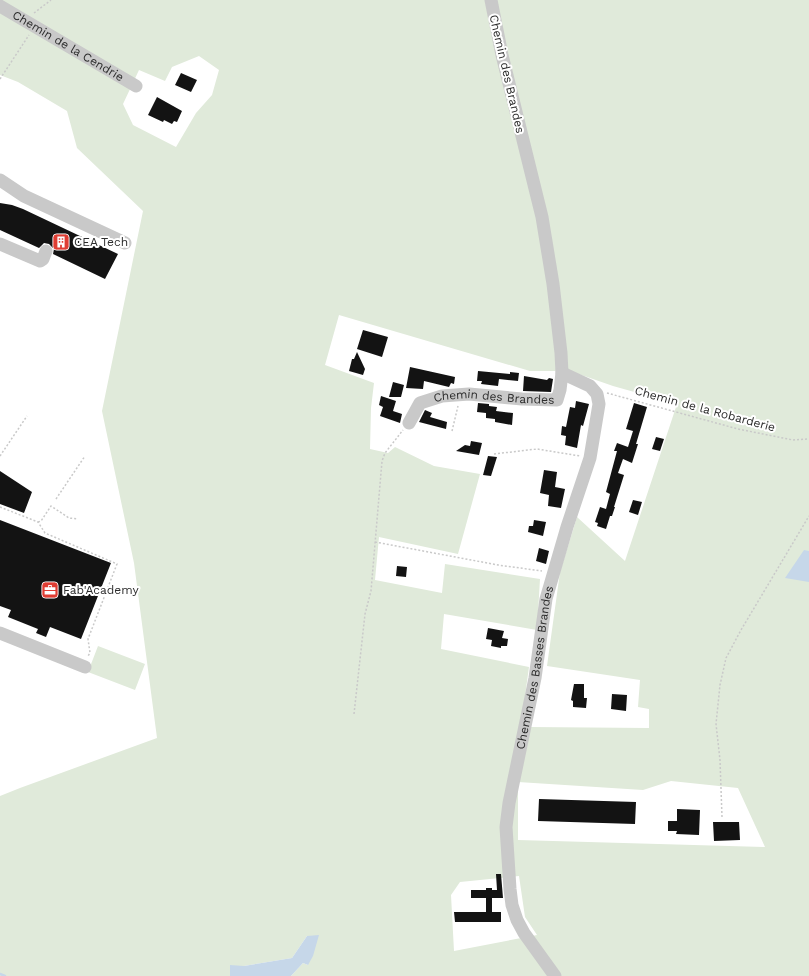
<svg xmlns="http://www.w3.org/2000/svg" width="809" height="976" font-family="'Work Sans',sans-serif">
	<style>
		.green { fill: #e0eada; fill-rule: evenodd }
		.water { fill: #c6d7e9 }
		.lines { fill: none; stroke-linecap: round; stroke-linejoin: round }
		.stream { stroke: #c6d7e9; stroke-width: 2.5 }
		.building { fill: #131313 }
		.path { stroke: #c9c9c9; stroke-width: 1.5; stroke-dasharray: 2 2; stroke-linecap: butt }
		.minor { stroke: #c9c9c9; stroke-width: 13 }
		.labels { text-anchor: middle; dominant-baseline: central; stroke-width: 4; stroke-linejoin: round; paint-order: stroke }
		.street-label { font-size: 12px; fill: #2c2c2c; stroke: #fff }
		.poi-label { font-size: 12px; fill: #2c2c2c; stroke: #fff; text-anchor: start }
	</style>
	<rect width="100%" height="100%" fill="#fff"/>
	<path class="green" d="M0,0H809V976H291L303,963L308,965L307,936L292,958L244,966H230V976H0V796L20,788L157,738L134,563L102,411L143,211L77,148L67,111L18,82L0,75ZM199,56L219,70L212,95L196,113L176,147L133,125L123,104L139,70L165,81L172,67ZM339,315L530,371H570L613,386L677,404L625,561L577,517L560,572L547,666L640,680L638,707L649,709V728L530,727L521,725L529,667L441,649L444,614L537,630L540,579L445,564L442,593L375,580L379,537L458,554L480,474L434,466L395,447L388,453L370,449L371,408L374,383L325,365ZM671,781L738,788L765,847L518,840V782L643,790ZM519,876L525,917L537,935L454,951L451,895L460,882Z
		M98,646L145,664L135,690L88,672Z"/>
	<path class="water" d="M804,550L809,551V582L785,578Z
		M319,935L313,956L308,965L303,963L291,976H230V965L244,966L292,958L307,936Z"/>
	<g class="lines">
		<path class="stream" d="M0,974L5,976"/>
	</g>
	<path class="building" d="M181,73L197,80L191,92L175,85Z
		M157,97L182,111L177,122L174,121L172,124L164,120L163,122L148,115Z
		M0,203L12,205L23,209L118,254L105,279L53,254L54,249L49,244L44,243L39,248L0,230Z
		M363,330L388,337L382,357L357,349Z
		M357,352L365,369L363,375L349,371L352,359H354Z
		M410,367L455,377L454,384L451,383L449,387L424,381L423,389L406,388Z
		M478,371L510,374V372L519,373L518,381L499,379L498,386L481,384L482,381H477Z
		M524,376L547,380L549,378L553,379L551,392L523,391Z
		M393,382L404,385L401,397H389Z
		M381,396L396,401L393,411L402,414L400,423L380,416L383,407L379,405Z
		M576,401L589,404L583,426L581,425L577,448L565,445L566,436L561,435L562,426L566,427L570,407L575,408Z
		M478,403L489,404V406L497,407L496,411L513,413L512,425L495,422V419L486,418V413L477,412Z
		M634,403L647,407L636,444H638L632,463L623,459L618,473L624,475L614,507H615L612,516H610L606,529L597,526L598,523L595,522L600,507L606,509L610,494L606,492L617,451H614L617,443L628,447L633,431L626,429Z
		M425,410L432,413L430,417L447,422L446,429L419,422Z
		M656,437L664,439L660,451L652,449Z
		M471,441L482,443L479,455L456,451L465,445L470,446Z
		M488,456L497,457L491,476L483,475Z
		M544,470L557,472L555,487L565,489L561,508L548,506L549,495L540,493Z
		M0,471L32,492L24,513L0,504Z
		M633,500L642,502L638,515L629,512Z
		M0,520L111,563L81,639L50,627L46,637L36,633L38,629L8,617L11,610L0,606Z
		M534,520L546,522L543,536L528,532L529,526H533Z
		M539,548L549,551L546,564L536,561Z
		M397,566L407,567L406,577L396,576Z
		M488,628L504,631L502,638L508,639L507,646H501V648L491,646L492,640L486,639Z
		M574,684H584V698H587L586,708L573,707V701L571,700Z
		M612,694L627,695L626,711L611,709Z
		M539,799L636,802L635,824L538,821Z
		M677,809L700,810L699,835L676,834L677,831H668V821H677Z
		M713,822H739L740,840L714,841Z
		M496,874H501L503,898H492V912H501V922H455L454,912H486V898H471V890H486V888H492V890H497Z"/>
	<g class="lines">
		<path class="path" d="M34,13L51,0
			M0,79L29,35
			M607,393L738,429L793,440L809,439
			M452,431L458,406
			M494,454L537,449L580,456
			M0,456L27,416
			M56,499L85,456
			M0,507L38,522L45,533L117,564L88,639L90,653L88,656
			M38,522L41,521L51,506L69,518L78,519
			M375,542L498,565L542,571
			M354,714L365,614L371,591L382,461L385,453L403,430
			M722,817L720,760L716,724L720,685L726,658L741,630L809,516"/>
		<g class="minor">
			<path id="s1" d="M0,6L136,86"/>
			<path d="M0,180L24,196L125,243"/>
			<path d="M0,244L40,261L43,259L46,251"/>
			<path id="s2" d="M409,423L420,403L442,396L469,394L522,399L557,400L560,390L562,373L561,353L553,284L542,217L502,55L491,0"/>
			<path d="M0,633L85,667"/>
			<path id="s3" d="M555,976L524,933L517,920L512,905L510,889L506,827L509,803L535,678L546,599L567,527L590,458L599,404L597,394L590,386L562,373"/>
		</g>
	</g>
	<defs>
		<g id="building-square" transform="scale(0.9)"><rect x="-9" y="-9" width="18" height="18" rx="4" fill="#df3d33" stroke="#fff"/><path d="M-4-6H4V6H1V3H-1V6H-4ZM-2.5-4.3h1.7v1.8h-1.7ZM.8-4.3h1.7v1.8H.8ZM-2.5-1h1.7V.8h-1.7ZM.8-1h1.7V.8H.8Z" fill="#fff"/></g>
		<g id="office-square" transform="scale(0.9)"><rect x="-9" y="-9" width="18" height="18" rx="4" fill="#df3d33" stroke="#fff"/><path d="M-6-3h4V-5.5h4V-3h4V5H-6ZM-1-4.5V-3h2v-1.5ZM-6 0V1H6V0Z" fill="#fff"/></g>
	</defs>
	<g fill-rule="evenodd">
		<use href="#building-square" x="61" y="242"/>
		<use href="#office-square" x="50" y="590"/>
	</g>
	<g class="labels">
		<g class="street-label">
			<text stroke="none"><textPath href="#s1" startOffset="79">Chemin de la Cendrie</textPath></text>
			<text transform="translate(507 74) rotate(77)">Chemin des Brandes</text>
			<text stroke="none"><textPath href="#s2" startOffset="98">Chemin des Brandes</textPath></text>
			<text transform="translate(705 409) rotate(15)">Chemin de la Robarderie</text>
			<text stroke="none"><textPath href="#s3" startOffset="324">Chemin des Basses Brandes</textPath></text>
		</g>
		<g class="poi-label">
			<text x="74" y="242">CEA Tech</text>
			<text x="63" y="590">Fab'Academy</text>
		</g>
	</g>
</svg>
